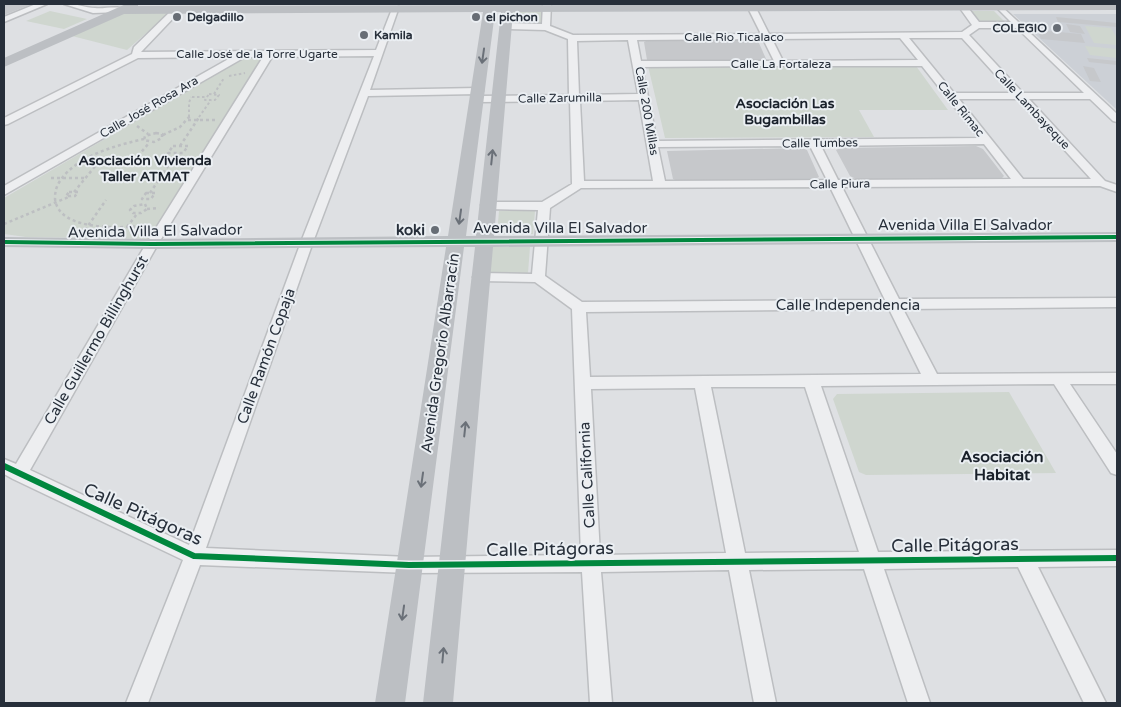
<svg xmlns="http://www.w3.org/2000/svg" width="1121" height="707" font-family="'Varela Round',sans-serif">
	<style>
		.built { fill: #ccd0d6 }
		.green { fill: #cfd6cf }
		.building { fill: #c6c8cb }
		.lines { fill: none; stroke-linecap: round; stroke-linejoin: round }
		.street-casing { stroke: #bcbec1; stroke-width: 3 }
		.path-far1 { stroke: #bdbfc2; stroke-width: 2; stroke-dasharray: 2.5 2.5; stroke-linecap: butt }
		.path { stroke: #bdbfc2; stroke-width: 2.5; stroke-dasharray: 3 3; stroke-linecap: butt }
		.street { fill: #edeef0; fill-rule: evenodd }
		.secondary { fill: #bcbfc3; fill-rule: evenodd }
		.cycleway-far1-casing { stroke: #ebeff3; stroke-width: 6 }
		.cycleway-casing { stroke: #ebeff3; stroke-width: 9 }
		.cycleway-far1 { stroke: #00873e; stroke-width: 4 }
		.cycleway { stroke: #00873e; stroke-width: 6 }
		.oneway { stroke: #6a7078 }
		.poi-dot { fill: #676d75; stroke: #ebeff3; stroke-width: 2 }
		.labels { text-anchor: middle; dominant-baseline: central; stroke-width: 4; stroke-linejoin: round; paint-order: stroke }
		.far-poi-label { font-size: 12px; font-weight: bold; fill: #272f3a; stroke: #ebeff3; text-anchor: start }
		.far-street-label { font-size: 12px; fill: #272f3a; stroke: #ebeff3 }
		.far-neighbourhood-label { font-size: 14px; font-weight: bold; fill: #19202a; stroke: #ebeff3 }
		.street-label { font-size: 15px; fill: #272f3a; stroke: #ebeff3 }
		.poi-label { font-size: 15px; font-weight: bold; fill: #272f3a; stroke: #ebeff3; text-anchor: end }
		.neighbourhood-label { font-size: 16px; font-weight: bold; fill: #19202a; stroke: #ebeff3 }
		.near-street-label { font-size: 18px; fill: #272f3a; stroke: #ebeff3 }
	</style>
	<rect width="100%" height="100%" fill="#dee0e3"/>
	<path class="built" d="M1013,14H1117V110Z"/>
	<path class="green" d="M517,10H544L543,24H511V12Z
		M50,11L87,19L64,29L26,21Z
		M967,11H994L1005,22H977Z
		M125,12L169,13L127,50L72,36Z
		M1085,26L1111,28L1117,38V45L1094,43Z
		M1085,46L1117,49V58L1090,55Z
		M257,55L262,57L150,239L26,237L4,234V198L242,59Z
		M648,66H916L948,110H859L874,137L665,138Z
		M499,211H535L533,234H497Z
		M492,247H530L528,273H489Z
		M1009,392L1056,473L866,475L859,472L833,399L837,394Z"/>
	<path class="building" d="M4,4H32L4,15Z
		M1056,17L1117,23V27L1058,22Z
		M1066,24L1080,26L1085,34L1070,32Z
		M1037,30L1081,34L1085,43L1041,39Z
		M648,40H754L758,41L767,61H650L647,60L644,42Z
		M1087,58L1117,61V65L1089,62Z
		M1083,66L1094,68L1101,82L1090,81Z
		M976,146L983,149L1004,176L1001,179H856L850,176L836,150L840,148Z
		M802,148L807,150L819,177L813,180L677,181L673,179L667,151Z"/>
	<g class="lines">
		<g class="street-casing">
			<path id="street" d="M36,4H47L4,22V17Z
				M64,4C75,3 84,8 95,8C105,9 119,5 126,10L122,12L93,13Z
				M543,4H551L550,26L573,35L761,34L746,4H754L769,34L962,32L972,25L957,4H965L979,22H1011L996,7L1000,5L1117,114V122L1113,121L1090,99H1029L1105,181L1117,185V192L1100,186L842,187L899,299L1117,298V307L903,309L937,374L1117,373V384H1070L1117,454V475L1111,473L1054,384L821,386L878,552L1117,550V566L1038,567L1106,703H1084L1018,567L884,569L930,703H908L864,569L749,570L776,703H754L729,570L601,572L612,703H590L582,572L409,573L200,565L148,703H126L183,560L13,479L4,474V459L16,464L146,244L263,57H245L4,195V186L232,57L138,58L8,124L4,125V118L132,54L134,47L174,8L181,10L141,52L376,50L392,9L399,7L370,90L478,88L483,91L478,94L368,96L313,242L206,548L409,557L581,555L572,309L535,282L480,281L473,277L480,273L532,274L538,210L487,209L481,205L483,202H542L572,184L570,101L477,102L472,99L477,96L569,95L568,39L545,30L506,29L502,26L506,23L542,24ZM979,28H1017L1084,93H1023L969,35ZM900,38L918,60L783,61L772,39ZM909,38H962L1012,93H954ZM763,39L774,61H641L637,40ZM628,40L638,94L579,95L577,41ZM374,56L301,242L189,545L30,470L158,244L272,57ZM778,66H922L979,138L657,141L642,67ZM959,99H1018L1091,179H1023ZM639,100L653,181H584L580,101ZM984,144L1011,179L838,180L821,146ZM810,146L827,180L665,181L658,147ZM830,187L885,300L582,302L545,276L550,208L581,188ZM889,309L921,374L590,377L586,312ZM711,387H805L859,552L745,553ZM695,388L726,553L600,555L591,389Z"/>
		</g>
		<path class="path-far1" d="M229,76L245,73
			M209,94L219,95L215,100H205Z
			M214,94L224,78
			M192,97H206
			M189,117V103L191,97
			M199,117L211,100"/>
		<path class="path" d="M188,120H215
			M137,126L148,134
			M156,133L162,134V138L154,142L144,140L145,136Z
			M163,135L180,127L190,116
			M144,139C117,145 76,156 60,181C56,187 55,192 55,199C59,233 126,228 150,225
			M173,146H188L183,153H168Z
			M180,146L200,116
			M138,156L149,143
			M169,158H178L174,163H165Z
			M94,161H103L100,164H91Z
			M51,178H85
			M151,178H180
			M69,192H78L75,196H66Z
			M74,192L97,164
			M146,193H155L151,199H142Z
			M150,193L170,163
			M145,204L147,209L141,213H133L130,210L134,206Z
			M147,209L159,208
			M4,224L71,196
			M127,227L137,214
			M85,230L106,200"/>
		<use href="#street" class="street"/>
		<path class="secondary" d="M126,4H138V6L1117,4V10L513,12L494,236L1117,232V242L493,247L453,703H423L475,247H464L405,703H375L446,247L152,249L4,247V237L152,239L448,236L483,12L124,14L4,67V58ZM495,12H501L476,236H466Z"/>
		<g class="cycleway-far1-casing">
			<path id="cycleway-far1" d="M4,242L152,244L1117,237"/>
		</g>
		<g class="cycleway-casing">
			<path id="cycleway" d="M4,466L194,556L409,565L1117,558"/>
		</g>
		<use href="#cycleway-far1" class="cycleway-far1"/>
		<use href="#cycleway" class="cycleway"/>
	</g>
	<defs><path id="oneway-shaft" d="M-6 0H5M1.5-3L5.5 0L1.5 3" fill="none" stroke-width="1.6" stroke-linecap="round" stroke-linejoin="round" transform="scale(1.25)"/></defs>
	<g class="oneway">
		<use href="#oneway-shaft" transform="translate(483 56) rotate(98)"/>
		<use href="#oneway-shaft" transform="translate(492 157) rotate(-84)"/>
		<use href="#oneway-shaft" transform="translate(460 217) rotate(98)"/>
		<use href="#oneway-shaft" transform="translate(465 429) rotate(-84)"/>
		<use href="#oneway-shaft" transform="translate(422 480) rotate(98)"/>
		<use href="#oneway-shaft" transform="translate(403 613) rotate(98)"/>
		<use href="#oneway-shaft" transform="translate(443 655) rotate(-85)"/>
	</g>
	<g class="poi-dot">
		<circle cx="177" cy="17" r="5"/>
		<circle cx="476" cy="17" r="5"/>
		<circle cx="1057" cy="28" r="5"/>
		<circle cx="364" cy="35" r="5"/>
		<circle cx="435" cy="230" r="5"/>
	</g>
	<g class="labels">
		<g class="far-poi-label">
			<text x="187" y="17">Delgadillo</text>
			<text x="486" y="17">el pichon</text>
			<text x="1047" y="28" text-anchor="end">COLEGIO</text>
			<text x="374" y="35">Kamila</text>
		</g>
		<g class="far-street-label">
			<text x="734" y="37">Calle Rio Ticalaco</text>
			<text x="257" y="54">Calle José de la Torre Ugarte</text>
			<text x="781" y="64">Calle La Fortaleza</text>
			<text transform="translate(560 98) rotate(-1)">Calle Zarumilla</text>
			<text transform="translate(149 107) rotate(-30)">Calle José Rosa Ara</text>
			<text transform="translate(961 109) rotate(51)">Calle Rimac</text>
			<text transform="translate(1032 109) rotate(47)">Calle Lambayeque</text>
			<text transform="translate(647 111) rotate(80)">Calle 200 Millas</text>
			<text transform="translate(820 143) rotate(-1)">Calle Tumbes</text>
			<text transform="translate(840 184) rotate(-1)">Calle Piura</text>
		</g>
		<g class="far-neighbourhood-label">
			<text x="785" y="103">Asociación Las<tspan x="785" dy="16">Bugambillas</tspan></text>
			<text x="145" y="160">Asociación Vivienda<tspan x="145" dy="16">Taller ATMAT</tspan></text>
		</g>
		<g class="street-label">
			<text x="965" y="225">Avenida Villa El Salvador</text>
			<text x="560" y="228">Avenida Villa El Salvador</text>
			<text transform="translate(155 231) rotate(-1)">Avenida Villa El Salvador</text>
			<text x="848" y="305">Calle Independencia</text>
			<text transform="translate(96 340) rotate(-60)">Calle Guillermo Billinghurst</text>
			<text transform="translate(440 353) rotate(-82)">Avenida Gregorio Albarracín</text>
			<text transform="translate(266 356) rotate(-70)">Calle Ramón Copaja</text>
			<text transform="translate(587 475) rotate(-93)">Calle California</text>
		</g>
		<g class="poi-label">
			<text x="425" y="230">koki</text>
		</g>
		<g class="neighbourhood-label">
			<text x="1002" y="457">Asociación<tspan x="1002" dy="18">Habitat</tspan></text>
		</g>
		<g class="near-street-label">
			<text transform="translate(143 514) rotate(24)">Calle Pitágoras</text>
			<text transform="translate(955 545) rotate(-1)">Calle Pitágoras</text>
			<text transform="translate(550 549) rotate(-1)">Calle Pitágoras</text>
		</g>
	</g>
	<rect width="1121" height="707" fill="none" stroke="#272f3a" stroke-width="10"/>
</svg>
